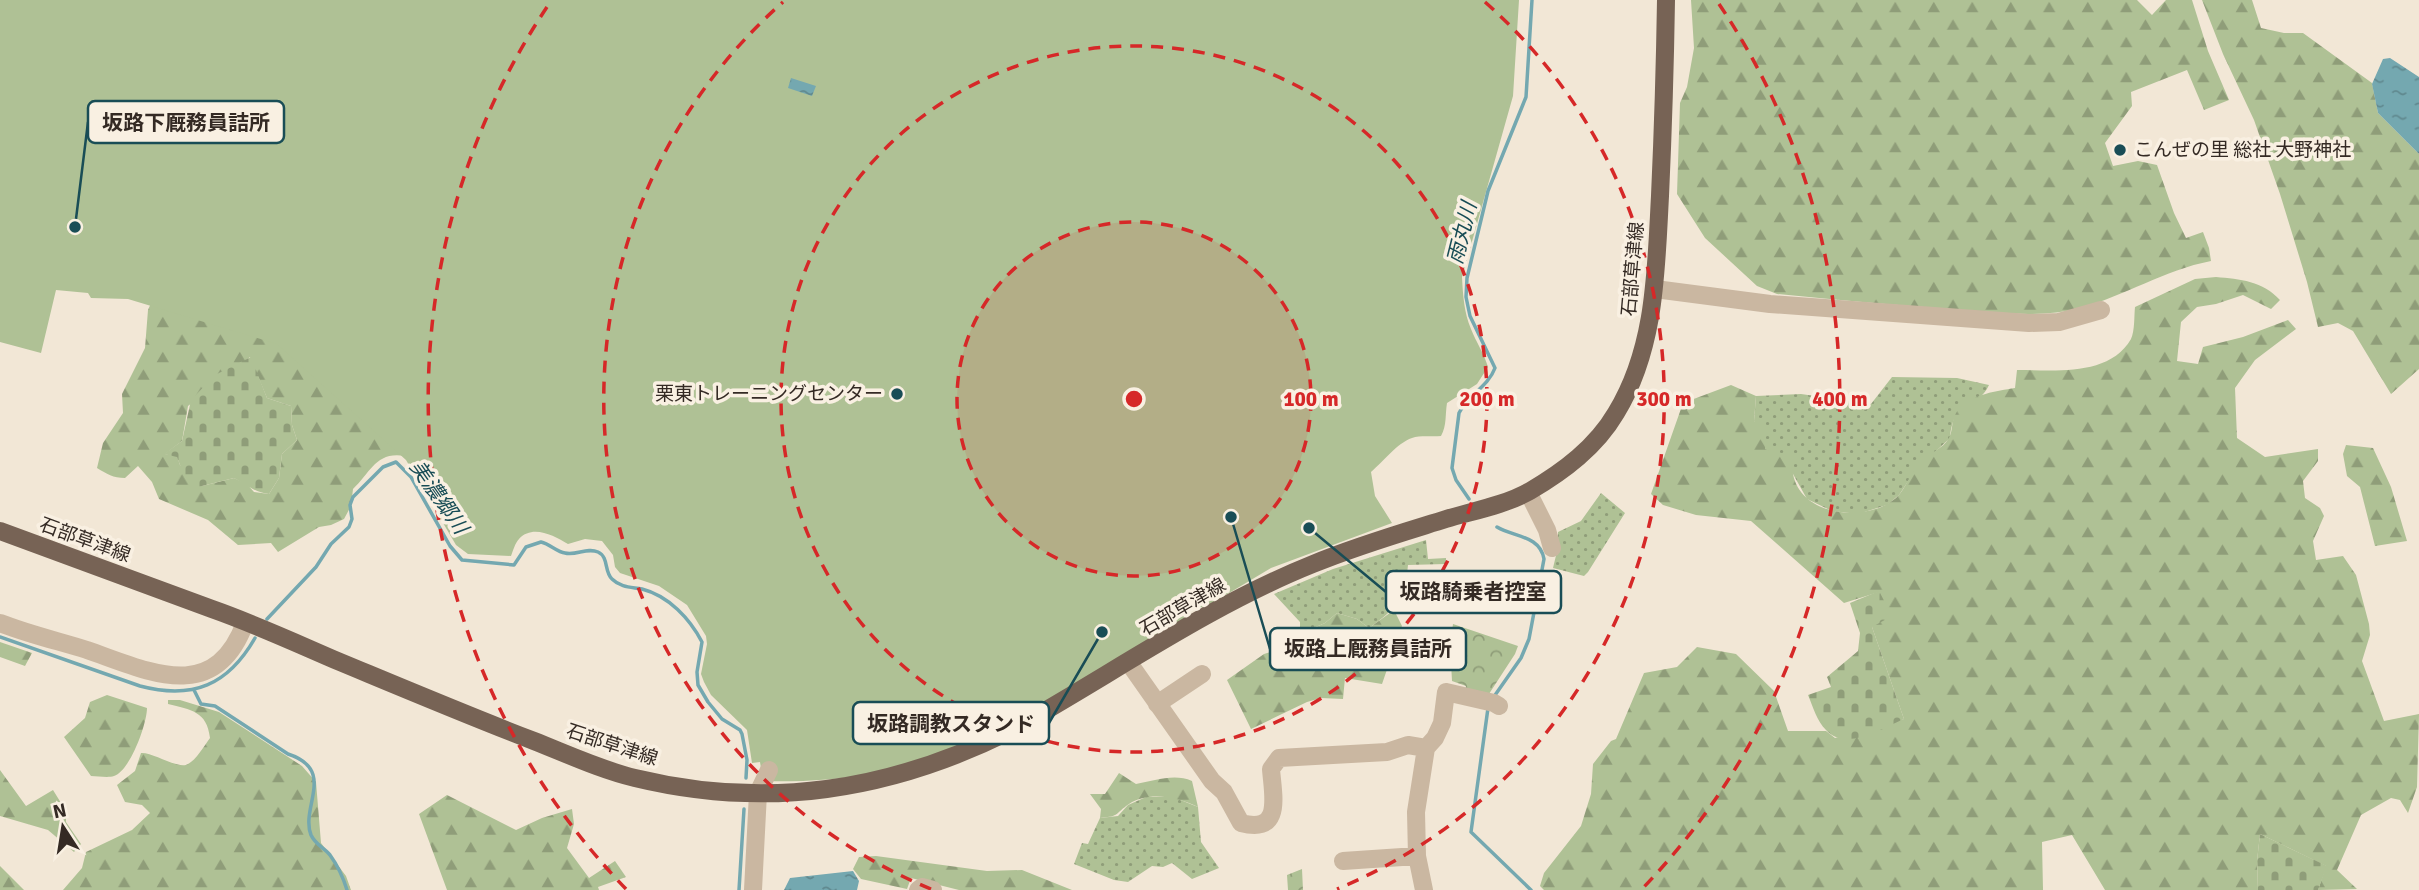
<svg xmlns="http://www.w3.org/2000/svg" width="2419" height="890" font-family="Signika,'Noto Sans JP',sans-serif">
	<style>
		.grass { fill: url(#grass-dots) }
		.forest { fill: url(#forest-firs); fill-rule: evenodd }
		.cemetery { fill: url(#cemetery-stones) }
		.park { fill: url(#park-crowns) }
		.pitch { fill: #afc195 }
		.water { fill: url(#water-ripples) }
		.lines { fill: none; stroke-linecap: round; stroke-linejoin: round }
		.stream { stroke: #74a8b0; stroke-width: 3.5 }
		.minor { stroke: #cab7a1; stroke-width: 18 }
		.major { stroke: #776355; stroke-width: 18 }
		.ring { fill: none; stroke: #d62828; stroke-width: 3.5; stroke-dasharray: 12 9 }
		.poi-dot { fill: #194d56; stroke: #f9f0e2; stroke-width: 2.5 }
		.labels { text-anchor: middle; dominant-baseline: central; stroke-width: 7; stroke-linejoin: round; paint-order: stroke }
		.poi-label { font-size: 19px; fill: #342a24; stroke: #f9f0e2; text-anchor: start }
		.street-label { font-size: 19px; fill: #342a24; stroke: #f9f0e2 }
		.water-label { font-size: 21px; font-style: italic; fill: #194d56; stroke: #f9f0e2 }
		.centre { fill: #d62828; stroke: #f9f0e2; stroke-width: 3.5 }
		.ring-label { font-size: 21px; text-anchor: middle; font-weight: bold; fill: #d62828; stroke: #f9f0e2; stroke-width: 7; stroke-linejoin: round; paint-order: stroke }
		.leader { fill: none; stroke: #194d56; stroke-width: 2.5 }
		.callout-dot { fill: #194d56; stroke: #f9f0e2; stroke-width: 2.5 }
		.callout { fill: #f9f0e2; stroke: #194d56; stroke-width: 2.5 }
		.callout-label { font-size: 21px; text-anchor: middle; font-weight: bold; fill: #342a24 }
	</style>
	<defs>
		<pattern id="grass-dots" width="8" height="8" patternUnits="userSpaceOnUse" patternTransform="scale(1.75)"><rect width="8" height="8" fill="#afc195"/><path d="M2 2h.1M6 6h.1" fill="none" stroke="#8f9d79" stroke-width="1.8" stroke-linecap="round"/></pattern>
		<pattern id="forest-firs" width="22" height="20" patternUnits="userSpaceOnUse" patternTransform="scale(1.75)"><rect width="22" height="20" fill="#afc195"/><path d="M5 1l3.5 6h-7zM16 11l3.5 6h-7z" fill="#8f9d79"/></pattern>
		<pattern id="cemetery-stones" width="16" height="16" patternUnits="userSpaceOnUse" patternTransform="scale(1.75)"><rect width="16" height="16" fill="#afc195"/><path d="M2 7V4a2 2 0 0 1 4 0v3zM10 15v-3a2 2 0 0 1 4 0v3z" fill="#8f9d79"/></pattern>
		<pattern id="park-crowns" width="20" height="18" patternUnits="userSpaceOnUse" patternTransform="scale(1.75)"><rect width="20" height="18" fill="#afc195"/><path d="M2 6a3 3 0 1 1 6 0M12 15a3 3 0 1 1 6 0" fill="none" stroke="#8f9d79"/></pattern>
		<pattern id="water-ripples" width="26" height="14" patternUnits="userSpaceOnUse" patternTransform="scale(1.75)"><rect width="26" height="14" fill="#74a8b0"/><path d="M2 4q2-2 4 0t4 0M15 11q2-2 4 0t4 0" fill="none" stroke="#60898f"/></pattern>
	</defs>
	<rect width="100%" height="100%" fill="#f2e7d6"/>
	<path class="grass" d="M1892,377L1957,378L1989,385C1977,411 1954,396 1950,438L1935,452L1921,462L1899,495L1887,505L1858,514L1832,511L1807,499L1793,474L1765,449L1754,421L1756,396L1801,394L1871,404Z
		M1601,493L1625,513L1588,572L1584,576L1553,568L1558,547V532L1581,521Z
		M1426,540L1428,559L1446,558V564L1408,565C1405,599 1396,609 1369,628L1357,619L1337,613L1325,623L1300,634V622L1274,594L1333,569Z
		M1146,797H1173L1198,807L1201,842L1219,868L1192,879L1172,863L1163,867L1152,866L1128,882L1114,880L1074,864L1082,843L1088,844L1100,818L1118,816L1128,805Z"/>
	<path class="forest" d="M1691,0H2137L2152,15L2166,0H2192L2208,51L2229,100L2204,110L2187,70L2131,92L2132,106L2105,143L2113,166L2138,161L2157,165L2174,213L2186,238L2203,232L2209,248L2211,261C2164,270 2125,296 2080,308C2042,318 2002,313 1963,310C1901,306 1839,300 1777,294L1757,286L1705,238L1677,194L1680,103L1687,87L1694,48Z
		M2202,0H2252L2261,28L2284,33H2303L2372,83L2378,113L2419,154V369L2391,394L2353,331L2338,323L2318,327L2307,282L2280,194L2254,120L2223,54Z
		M2216,277C2240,279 2263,281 2280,300L2271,309L2243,295L2216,304L2197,307L2181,322L2177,361L2198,364L2203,347L2243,337L2288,320L2296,329L2255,360L2235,388L2237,438L2265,457L2318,449V461L2303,481L2305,498L2320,508L2324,516L2313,541L2316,560L2343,556L2356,575L2369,624L2370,635L2362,661L2384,721L2419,714L2417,787L2408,813L2400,800L2391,798L2361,815L2337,870L2357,889L2318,890L2326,866L2260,834L2257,861L2258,890H2105L2072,835L2042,842L2043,890H1544L1540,886L1544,873L1581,826L1591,794L1593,764L1611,741L1616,739L1644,673L1677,667L1697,647L1736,654L1774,691L1788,731H1826L1835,738L1904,719L1872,627L1879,592L1844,603L1751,521L1696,515L1663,505L1651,494L1683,403L1731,385L1756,396L1754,421L1765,432V449L1794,457C1794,462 1792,469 1793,474C1801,517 1867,523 1896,498C1907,488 1910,472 1920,462C1929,453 1943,449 1949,438C1954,429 1950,418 1960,408C1974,394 1996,391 2015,388L2017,370C2054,370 2109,377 2131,339C2135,330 2134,316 2135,307L2195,279Z
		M158,287L251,326L603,540L405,456C376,451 371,472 353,489L351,506L344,519L331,525L319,527L278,552L271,543L238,545L208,520L159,499L152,482L138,466L125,478C113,478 107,474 97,468L103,443L123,413L122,394L145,348L148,310ZM250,357L267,398L291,406L292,425L297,440L282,454L279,478L269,494L254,492L247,484L234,478L202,486L180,465L177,456L165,454L182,441L188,406Z
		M2346,445L2373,448L2391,487L2407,541L2375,546L2360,487L2347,476L2343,454Z
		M1394,610L1402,626L1382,684L1345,678L1343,699L1321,698L1307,702L1251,729L1227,680L1264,654L1283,648L1300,634L1325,623L1337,613L1357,619L1369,628Z
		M0,642L32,653L25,666L0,657Z
		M107,695L147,708C147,724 130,771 114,776C108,778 98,776 91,776L64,737L85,718L90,702Z
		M168,700H180L219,712L302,766L316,782L321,843L346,876L351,890H63L82,868L86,852L132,830L150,813L142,805L125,802L117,785L135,771L141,753C153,752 179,770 188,764C196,760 204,746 210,738C207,711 191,710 168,704Z
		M0,770L26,806L53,790L66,811V822L81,844L74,852L48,830L0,816Z
		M1119,773L1136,784C1154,781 1174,773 1192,781L1198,807C1177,797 1149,791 1129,804C1114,814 1121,816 1100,818L1101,809L1090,794H1105Z
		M447,795L516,830L542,818L572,809L574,824L567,848L589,878L615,861L626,877L598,887L599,890H447L419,814Z
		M876,856L987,871L1022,870L1072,890H959L911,878L907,889L861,879L853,869L859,857Z
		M0,866L24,890H0Z"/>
	<path class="cemetery" d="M251,357L267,398L291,406L292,425L297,440L282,454L279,478L269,494C254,492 247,485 234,478L202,486L192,487L185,478L177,457L164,454L182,441L191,400L215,375Z
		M1879,591L1892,616L1872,627L1904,719C1882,728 1846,752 1826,730C1817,721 1813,707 1808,695L1831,687L1827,677L1858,651L1860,633L1850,603Z
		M2260,834L2327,866L2318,890H2258L2257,861Z"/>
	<path class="park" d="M1453,624L1518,646L1515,654L1487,697L1465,690L1466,686L1452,681L1450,645Z
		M1302,869L1303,890H1288L1287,875Z"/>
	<path class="pitch" d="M0,0H1519L1513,96L1462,277C1463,296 1464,312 1471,329C1476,342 1484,353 1488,367L1477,384L1447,403C1445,415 1447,425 1441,436C1432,437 1420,435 1412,438C1397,443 1383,462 1371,472L1375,496L1392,523L1271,568L1204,608L1197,606L1190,610L1188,617C1088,676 988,749 873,773C835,781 795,782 756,781L761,768L760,762L752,763L747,730L711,695L704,682L701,674L707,644L706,636L687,605L659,586L620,573L615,567L613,555L602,541L585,539L568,544C554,536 533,524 519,539C515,543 513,551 511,556L468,554L456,545L406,460L277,344L128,299L91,298L88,293L56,290L41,353L0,342Z"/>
	<path class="water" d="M2390,58L2419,77V154L2378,113L2372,84L2383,59Z
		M791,78L816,86L812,96L788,88Z
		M853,871L859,881L857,890H784L790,878Z"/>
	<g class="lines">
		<path class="stream" d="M1469,499L1456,480L1452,468L1459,413C1468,395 1488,387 1495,368L1470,316L1466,297L1467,278L1488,191L1526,97L1532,0
			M267,619L316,567L331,544L349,527L352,519L350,505L353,497L383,467L396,462L411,477L450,546L462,560L514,565L526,547L541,542C550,544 557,552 565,553C576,556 587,547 598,552C609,557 604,572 612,579C621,588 632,587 642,589C669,596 690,619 702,642L697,672L698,685L708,702L722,719L740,730L742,734L747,760L746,778
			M0,637L140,686C193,700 228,685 255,638
			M194,690L201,704L215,706L288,754C337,770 300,807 311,835C315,844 324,848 330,855C338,866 343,877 347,890
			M1493,698L1521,658L1529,639L1544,559C1540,535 1513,537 1497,527
			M1488,708L1471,832L1531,890
			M739,890L744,809"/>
		<path class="minor" d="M1655,289L1770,304L2029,323L2059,322L2101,310
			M1528,492L1547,530L1552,548
			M0,623C28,634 58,641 87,650C148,671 214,706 245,623
			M1129,663L1212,781L1224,792L1241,823C1283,834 1273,796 1271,769L1279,758L1387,752L1408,745L1426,748
			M1157,704L1202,674
			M1343,861L1417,856
			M753,890L758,793L769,770
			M918,890L922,887L933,890
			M1424,890L1417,856L1416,812L1426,748L1435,738L1442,723L1446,692L1494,703L1499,706"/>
		<path class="major" d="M0,531C70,557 141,583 212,609C255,624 298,644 340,662C405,689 469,716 534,741C567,754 601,770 635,778C767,810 889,791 1010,731C1109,676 1208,606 1313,564C1356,546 1401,533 1446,519C1473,511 1505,505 1530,491C1564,471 1596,447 1616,413C1656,348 1656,269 1660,196C1663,130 1665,65 1666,0"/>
	</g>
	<circle cx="1134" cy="399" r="177" fill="#d62828" fill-opacity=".12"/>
	<g class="ring">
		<circle cx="1134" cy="399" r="177"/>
		<circle cx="1134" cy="399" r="353"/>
		<path d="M931 889A530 530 0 0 1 783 2M1485 2A530 530 0 0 1 1337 889"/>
		<path d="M626 889A706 706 0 0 1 549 4M1719 4A706 706 0 0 1 1642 889"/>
	</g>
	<g class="poi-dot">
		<circle cx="2120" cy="150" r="7"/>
		<circle cx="897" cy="394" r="7"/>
	</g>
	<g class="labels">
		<g class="poi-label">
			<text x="2134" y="150">こんぜの里 総社 大野神社</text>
			<text x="883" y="394" text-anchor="end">栗東トレーニングセンター</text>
		</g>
		<g class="street-label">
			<text transform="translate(1633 269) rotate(-85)">石部草津線</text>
			<text transform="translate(85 540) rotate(20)">石部草津線</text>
			<text transform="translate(1183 607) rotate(-30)">石部草津線</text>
			<text transform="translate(612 745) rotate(18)">石部草津線</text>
		</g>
		<g class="water-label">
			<text transform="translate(1462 233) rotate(-76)">雨丸川</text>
			<text transform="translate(439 497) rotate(55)">美濃郷川</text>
		</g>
	</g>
	<circle cx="1134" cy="399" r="10" class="centre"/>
	<g class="ring-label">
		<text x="1311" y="406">100 m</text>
		<text x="1487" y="406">200 m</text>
		<text x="1664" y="406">300 m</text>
		<text x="1840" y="406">400 m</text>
	</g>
	<path class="leader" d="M75 227L88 122M1309 528L1386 592M1231 517L1270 649M1102 632L1049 723"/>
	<g class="callout-dot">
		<circle cx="75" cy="227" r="7"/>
		<circle cx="1309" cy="528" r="7"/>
		<circle cx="1231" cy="517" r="7"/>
		<circle cx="1102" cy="632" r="7"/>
	</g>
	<g class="callout">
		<rect x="88" y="101" width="196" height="42" rx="7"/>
		<rect x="1386" y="571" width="175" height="42" rx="7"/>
		<rect x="1270" y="628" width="196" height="42" rx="7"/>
		<rect x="853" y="702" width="196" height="42" rx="7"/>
	</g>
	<g class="callout-label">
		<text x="186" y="130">坂路下厩務員詰所</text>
		<text x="1473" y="599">坂路騎乗者控室</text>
		<text x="1368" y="656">坂路上厩務員詰所</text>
		<text x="951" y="731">坂路調教スタンド</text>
	</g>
	<g transform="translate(63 827) rotate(348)" stroke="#f9f0e2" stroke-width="5" paint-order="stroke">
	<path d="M0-5L12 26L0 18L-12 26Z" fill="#342a24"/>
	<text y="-10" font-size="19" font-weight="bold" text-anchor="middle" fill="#342a24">N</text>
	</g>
</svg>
